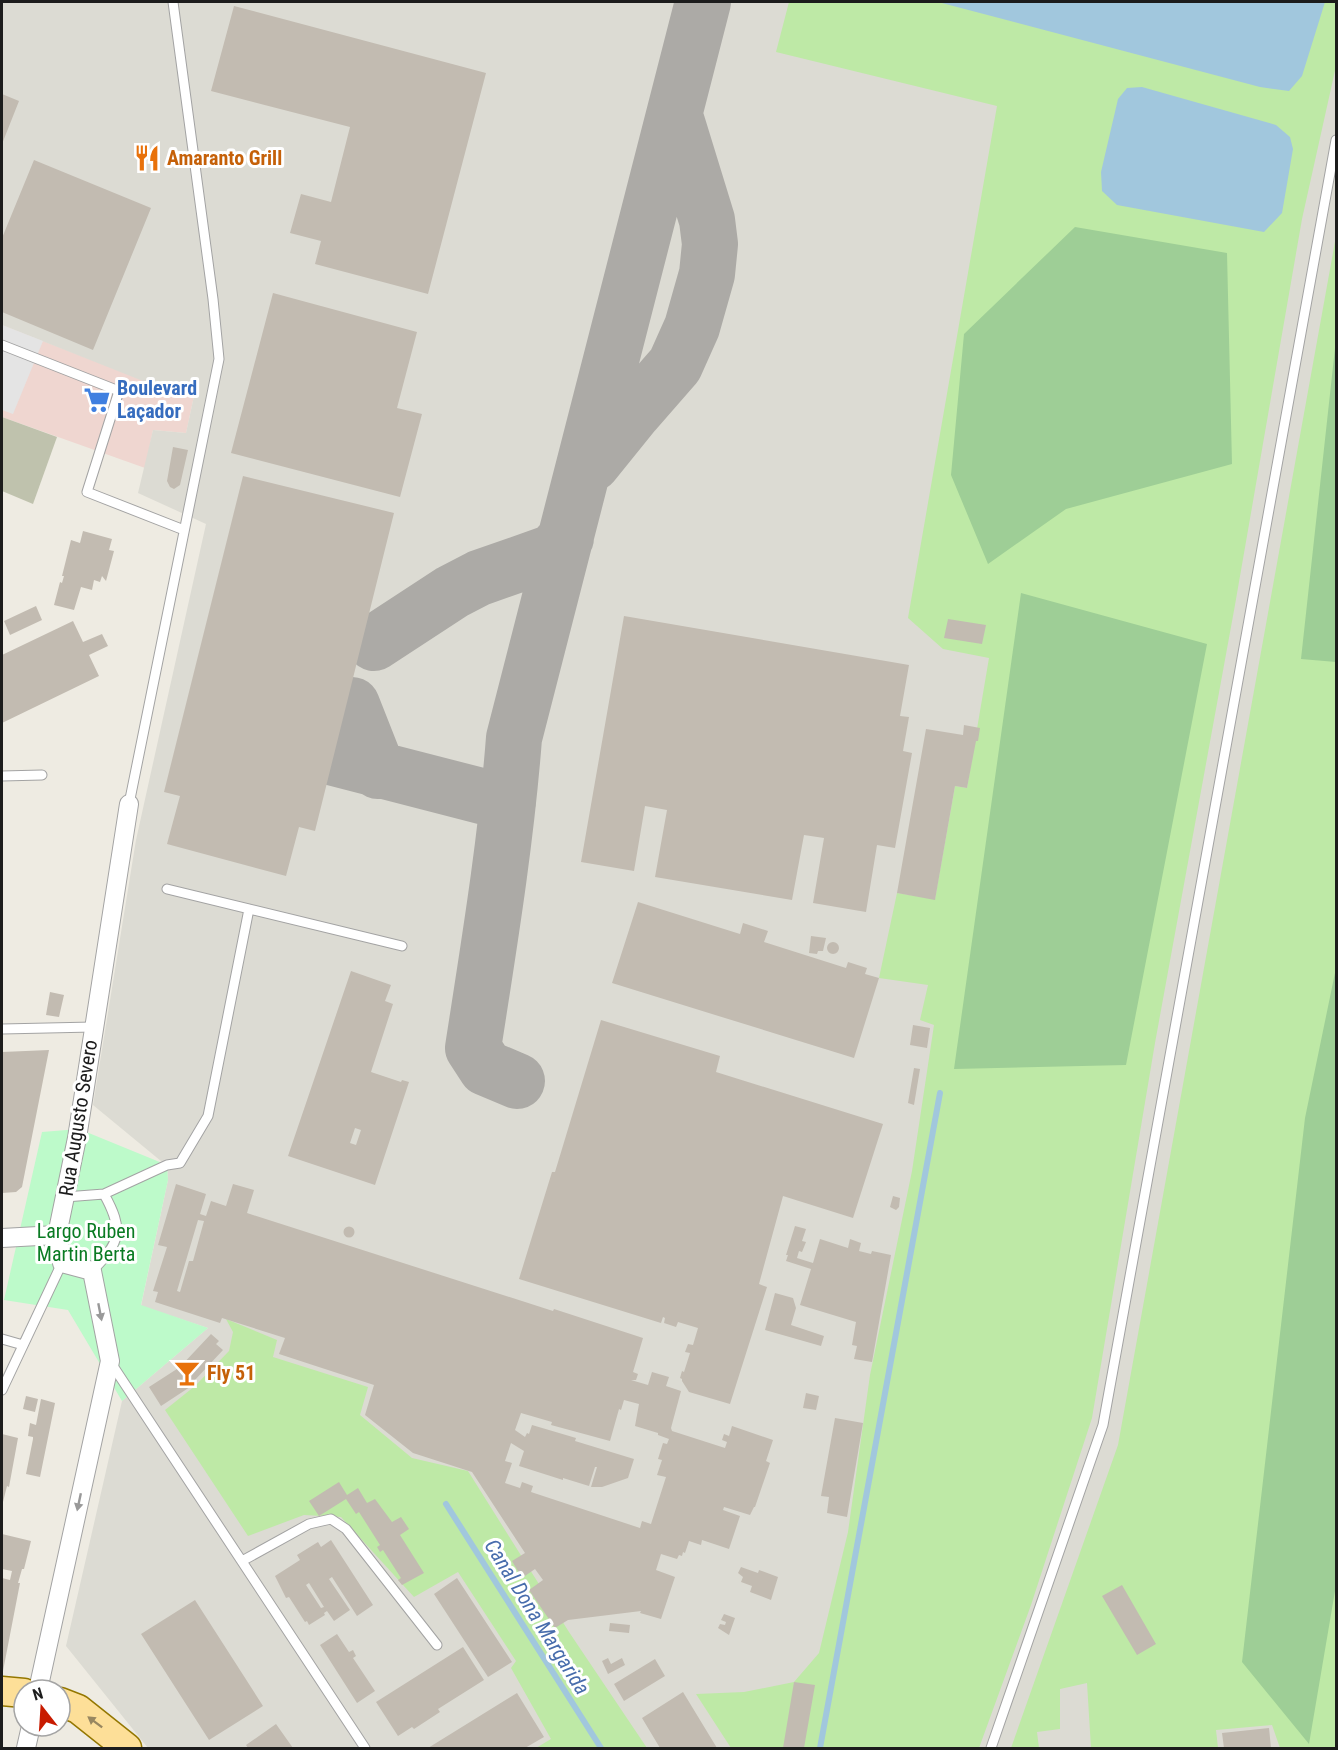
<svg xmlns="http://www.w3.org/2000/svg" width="1338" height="1750" font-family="'Roboto Condensed',sans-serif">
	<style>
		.commercial { fill: #efd6d0 }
		.airport { fill: #dcdbd3 }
		.construction { fill: #bfc2ad }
		.grass { fill: #bee9a6 }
		.forest { fill: #9ece96 }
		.park { fill: #bdfaca }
		.parking { fill: #e4e4e4 }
		.water { fill: #a1c7dd }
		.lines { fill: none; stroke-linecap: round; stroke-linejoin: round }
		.stream { stroke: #a1c7dd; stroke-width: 6 }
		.taxiway { stroke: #acaaa6; stroke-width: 56 }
		.building { fill: #c2bbb1; fill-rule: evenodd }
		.service-casing { stroke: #a3a3a3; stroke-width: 11 }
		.minor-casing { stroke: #a3a3a3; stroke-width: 20 }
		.primary-casing { stroke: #947700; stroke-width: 31 }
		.service { stroke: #fff; stroke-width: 9 }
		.minor { stroke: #fff; stroke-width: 18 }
		.primary { stroke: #fddf98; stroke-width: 28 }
		.oneway { fill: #999 }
		.oneway2 { fill: #988760 }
		.labels { text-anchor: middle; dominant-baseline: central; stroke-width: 6; stroke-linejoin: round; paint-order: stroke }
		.food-label { font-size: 20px; font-weight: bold; fill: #c56008; stroke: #fff; text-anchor: start }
		.shop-label { font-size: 20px; font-weight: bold; fill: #366cbe; stroke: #fff; text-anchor: start }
		.street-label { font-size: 20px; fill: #1c1c1c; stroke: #fff }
		.park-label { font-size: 20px; fill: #0a7b23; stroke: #fff }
		.water-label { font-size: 21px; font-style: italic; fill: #486dac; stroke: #fff }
	</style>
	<rect width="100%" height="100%" fill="#eeebe2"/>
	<path class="commercial" d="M2,325L148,382H197L186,433L153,430L145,468L2,417Z"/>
	<path class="airport" d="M2,2H1336V1748H148L66,1646L122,1401L208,1328L141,1306L168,1180L167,1166L93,1105L136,840L206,524L138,493L153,430L186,433L197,382L148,383L2,325Z"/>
	<path class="construction" d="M2,417L57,437L33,504L2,491Z"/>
	<path class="grass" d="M789,2H1336V66L1302,219L1235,605L1155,1043L1092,1418L1031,1605L979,1748H731L696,1694L744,1692L794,1682L819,1653L848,1532L870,1375L912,1171L934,1025L920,1020L928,985L879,978L897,893L935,899L955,786L967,788L989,658L943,649L908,618L997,106L776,52Z
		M1336,236V1748H1280L1272,1725L1216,1730L1218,1748H1091L1087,1683L1060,1689V1729L1037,1732L1039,1748H1011L1118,1445Z
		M226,1319L277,1340L273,1357L368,1387L360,1415L412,1458L468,1471L569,1632L647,1748H536L551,1739L511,1668L516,1661L458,1572L414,1597L341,1517L304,1515L248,1536L165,1410L195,1386L229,1351L233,1332Z"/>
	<path class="forest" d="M1075,227L1227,253L1232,464L1066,509L988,564L951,475L964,334Z
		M1336,339V662L1301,659Z
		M1021,593L1207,644L1126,1065L954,1069Z
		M1336,968V1585L1309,1744L1242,1662L1305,1118Z"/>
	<path class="park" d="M79,1129L167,1165L168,1180L141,1305L208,1328L122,1401L68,1310L4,1300L42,1132Z"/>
	<path class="parking" d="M2,325L43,341L13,414L2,410Z"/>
	<path class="water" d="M938,2H1325L1302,76L1289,91L1260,87Z
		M1142,87L1276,125L1290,137L1293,149L1282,213L1264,232L1117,205L1102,191L1101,172L1118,99L1127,88Z"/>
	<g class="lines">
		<path class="stream" d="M446,1504L601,1748
			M820,1748L940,1093"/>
		<path class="taxiway" d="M592,464L634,412L675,365L692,327L707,274L710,244L707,220L675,116
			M374,643L452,592L479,578L553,552L566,538
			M352,705L378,771
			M326,756L508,803
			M517,1081L486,1068L473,1048C489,945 506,842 514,738L703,2"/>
	</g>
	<path class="building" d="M234,6L486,73L428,294L315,264L321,241L290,233L301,194L331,202L350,127L211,91Z
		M2,94L19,101L2,144Z
		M34,160L151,208L93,350L2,312V238Z
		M273,293L417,332L397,408L422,414L400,497L231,453Z
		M173,447L188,450L180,485L174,489L170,487L167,481Z
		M243,476L394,513L315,831L299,827L286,876L167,844L180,796L164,792Z
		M83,531L112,539L109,550L114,551L106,581L102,576L100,582L94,580L92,590L81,587L74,610L54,605L60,582L62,583L64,576H62L71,540L80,543Z
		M36,606L42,620L10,635L4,621Z
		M624,616L909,665L900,716L909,717L903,751L912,753L895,848L877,845L866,912L813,903L824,838L804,835L792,900L655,877L667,810L645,806L634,871L581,862Z
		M948,619L986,625L982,644L944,638Z
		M73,621L83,642L102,634L108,646L89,655L99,676L2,723V655Z
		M964,725L980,728L978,741H976L967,788L955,786L935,900L897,893L926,729L963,735Z
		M638,902L740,934L743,923L768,931L764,942L846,968L848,962L867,968L865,974L879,978L854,1058L612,983Z
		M811,936L826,938L823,951H818L817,954L809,953Z
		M827 948a6 6 0 1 1 12 0a6 6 0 1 1-12 0Z
		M351,971L391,985L385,1001L393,1004L371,1072L401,1082L402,1080L409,1082L375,1185L288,1156ZM355,1128L361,1130L356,1145L350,1143Z
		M50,992L64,995L59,1017L46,1015Z
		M601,1020L720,1056L716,1072L883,1124L853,1218L783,1196L759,1284L767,1287L730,1404L689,1392L682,1381V1379L680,1378L682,1371L684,1372L690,1353L685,1352L688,1344L693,1345L698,1328L678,1322L676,1327L664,1323L665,1318L663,1317L661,1323L519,1279L552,1172H555Z
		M913,1025L930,1028L927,1048L910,1045Z
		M49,1050L22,1187L16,1192L2,1193V1052Z
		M914,1068L920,1069L914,1105L908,1103Z
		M176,1184L206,1194L200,1214L206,1216L211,1201L226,1206L233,1184L254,1190L247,1213L553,1311L554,1309L643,1338L633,1372L638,1374L636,1380H631L648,1385L652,1372L669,1377L666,1386L681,1391L671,1428L672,1431L725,1448L727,1442L722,1440L724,1434L729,1436L732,1426L773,1440L766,1461L770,1463L755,1507H754L750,1515L724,1507L723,1510L740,1516L729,1549L702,1540L701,1545L689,1541L685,1553L683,1552L682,1556L679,1555L677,1559L661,1554L656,1570L675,1577L661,1619L640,1613L641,1611L568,1620L555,1628L529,1590L543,1580L535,1569L522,1578L512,1561L525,1553L472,1472L413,1453L365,1415L374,1385L279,1354L285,1338L222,1318L220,1323L155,1302L158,1292L153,1291L167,1247L158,1245ZM198,1220L204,1221L193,1261H189L180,1292L177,1291ZM624,1400L639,1404L635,1426L658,1433V1435L669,1439L667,1444L663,1443L658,1459L662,1460L657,1475L666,1477L651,1524L642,1521L640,1528L531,1492L533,1486L522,1482L520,1488L505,1483L512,1463L505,1461L511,1443L524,1451L519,1466L563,1480V1478L589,1486L595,1467H597L591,1487H602L628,1478L634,1459L575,1441L576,1438L532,1425L529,1434L527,1433L525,1437L515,1430L521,1413L552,1422L551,1425L610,1441L619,1409L621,1410Z
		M893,1196L900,1198L899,1207L896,1210L890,1207Z
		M795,1226L806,1229L802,1241L806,1242L802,1252L799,1251L797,1258L813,1263L820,1239L848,1248L850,1239L861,1243L859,1251L871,1254L872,1251L891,1255L872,1362L854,1359L857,1346L852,1345L856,1322L800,1305L811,1269L786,1261L788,1255H786Z
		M343.5 1232a5.5 5.5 0 1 1 11 0a5.5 5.5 0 1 1-11 0Z
		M775,1293L793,1298L796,1308L791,1325L824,1336L821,1346L765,1330Z
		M211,1334L219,1341L216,1344L223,1350L194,1381L193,1385L161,1406L149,1387L180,1367Z
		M806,1393L819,1396L816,1410L803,1408Z
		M26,1396L38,1399L35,1412L23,1409Z
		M41,1399L55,1403L40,1477L26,1474L33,1439V1437L28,1436L30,1423L36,1425Z
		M835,1418L863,1423L847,1517L827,1513L829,1497L821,1496Z
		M2,1434L18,1438L9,1487L7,1486L2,1506Z
		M339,1482L347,1495L358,1488L367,1503L375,1499L392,1522L401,1517L409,1529L400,1535L424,1573L402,1585L398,1580L401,1578L383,1550L380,1552L377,1547L380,1545L359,1512L356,1514L346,1499L319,1516L309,1501Z
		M2,1534L31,1541L24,1569H22L18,1583H20L3,1671L2,1578L10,1580L12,1571L2,1569Z
		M331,1540L373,1605L357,1616L332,1577L329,1579L350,1610L334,1621L327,1611L324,1613L325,1615L309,1625L307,1621L305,1622L289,1597L286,1598L275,1576L300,1560L297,1555L318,1542L321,1547ZM309,1583L324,1607L321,1608L306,1585Z
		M741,1567L758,1573L759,1570L778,1577L771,1600L750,1592L752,1586L741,1582L743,1577L738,1573Z
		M457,1578L512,1662L488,1677L434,1594Z
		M1122,1585L1156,1644L1137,1655L1102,1596Z
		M195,1600L263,1706L209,1740L141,1634Z
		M724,1614L735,1618L729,1635L718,1628L720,1624L725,1625L726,1622L721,1620Z
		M610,1623L630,1625L629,1633L609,1631Z
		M337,1634L349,1652L353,1650L356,1656L353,1658L375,1691L357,1703L320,1645Z
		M463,1647L484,1680L438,1709L440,1712L414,1729L412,1727L398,1736L376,1702Z
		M608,1658L611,1664L622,1658L625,1665L608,1674L602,1661Z
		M655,1659L665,1676L624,1701L614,1684Z
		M794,1682L815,1685L804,1748H783Z
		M683,1692L717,1748H660L642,1718Z
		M517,1693L544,1737L525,1748H428Z
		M276,1724L293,1748H248L246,1745Z
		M1269,1728L1271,1748H1224L1222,1733Z"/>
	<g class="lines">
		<g class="service-casing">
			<path id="service" d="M2,345L119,391L87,492L184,530
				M2,776L42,775
				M129,804L219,359L213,299L173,2
				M167,889L402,946
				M2,1029L93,1027
				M104,1194L167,1165L180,1163L208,1116L249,909
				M65,1197L104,1194C124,1230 121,1242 92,1271
				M2,1339L23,1345
				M111,1363L365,1748
				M2,1390L62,1263
				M242,1561L309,1524L331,1519L346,1529L437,1645
				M991,1748L1103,1425L1336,140"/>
		</g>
		<g class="minor-casing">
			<path id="minor" d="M2,1238L57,1235
				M38,1690L110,1361L92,1271L62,1263L57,1235L77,1138L129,804
				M26,1748L31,1726"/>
		</g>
		<g class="primary-casing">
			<path id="primary" d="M2,1691L24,1693
				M60,1702L78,1709L127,1748"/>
		</g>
		<use href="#service" class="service"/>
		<use href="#minor" class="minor"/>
		<use href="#primary" class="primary"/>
	</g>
	<defs><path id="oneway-solid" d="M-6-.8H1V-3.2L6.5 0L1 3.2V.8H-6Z" transform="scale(1.5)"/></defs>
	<g class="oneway">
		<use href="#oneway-solid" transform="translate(100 1312) rotate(79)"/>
		<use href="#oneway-solid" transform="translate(79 1502) rotate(102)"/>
	</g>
	<use class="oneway2" href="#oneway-solid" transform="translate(95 1722) rotate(-143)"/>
	<defs>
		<g id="restaurant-bare" transform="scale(2.07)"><path d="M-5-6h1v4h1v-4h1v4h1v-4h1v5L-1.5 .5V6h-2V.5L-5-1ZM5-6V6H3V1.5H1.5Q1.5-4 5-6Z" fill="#e8710a" stroke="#fff" stroke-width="2.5" paint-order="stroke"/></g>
		<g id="supermarket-bare" transform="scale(2.07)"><path d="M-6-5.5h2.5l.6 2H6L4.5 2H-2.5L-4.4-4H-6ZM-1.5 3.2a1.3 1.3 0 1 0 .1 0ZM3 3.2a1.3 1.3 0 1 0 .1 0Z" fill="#3f7fe0" stroke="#fff" stroke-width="2.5" paint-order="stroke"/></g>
		<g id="bar-bare" transform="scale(2.07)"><path d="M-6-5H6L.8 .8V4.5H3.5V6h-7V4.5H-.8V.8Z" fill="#e8710a" stroke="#fff" stroke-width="2.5" paint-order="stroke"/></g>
	</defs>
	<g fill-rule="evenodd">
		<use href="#restaurant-bare" x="147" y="158"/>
		<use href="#supermarket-bare" x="97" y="400"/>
		<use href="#bar-bare" x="187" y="1373"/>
	</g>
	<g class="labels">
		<g class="food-label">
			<text x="167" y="158">Amaranto Grill</text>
			<text x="207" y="1373">Fly 51</text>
		</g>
		<g class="shop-label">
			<text x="117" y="388">Boulevard<tspan x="117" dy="23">Laçador</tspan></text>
		</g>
		<g class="street-label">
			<text transform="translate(78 1118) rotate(-81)">Rua Augusto Severo</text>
		</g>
		<g class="park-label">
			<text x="86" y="1231">Largo Ruben<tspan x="86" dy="23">Martin Berta</tspan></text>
		</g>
		<g class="water-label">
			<text transform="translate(537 1617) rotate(58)">Canal Dona Margarida</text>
		</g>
	</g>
	<rect width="1338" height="1750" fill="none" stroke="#1c1c1c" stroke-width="6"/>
	<g transform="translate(42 1708) rotate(343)"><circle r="28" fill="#ffffff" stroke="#a4a4a4" stroke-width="1.5"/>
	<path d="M0-4.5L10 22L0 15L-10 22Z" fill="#c81b00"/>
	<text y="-9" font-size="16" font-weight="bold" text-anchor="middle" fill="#1c1c1c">N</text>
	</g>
</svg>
